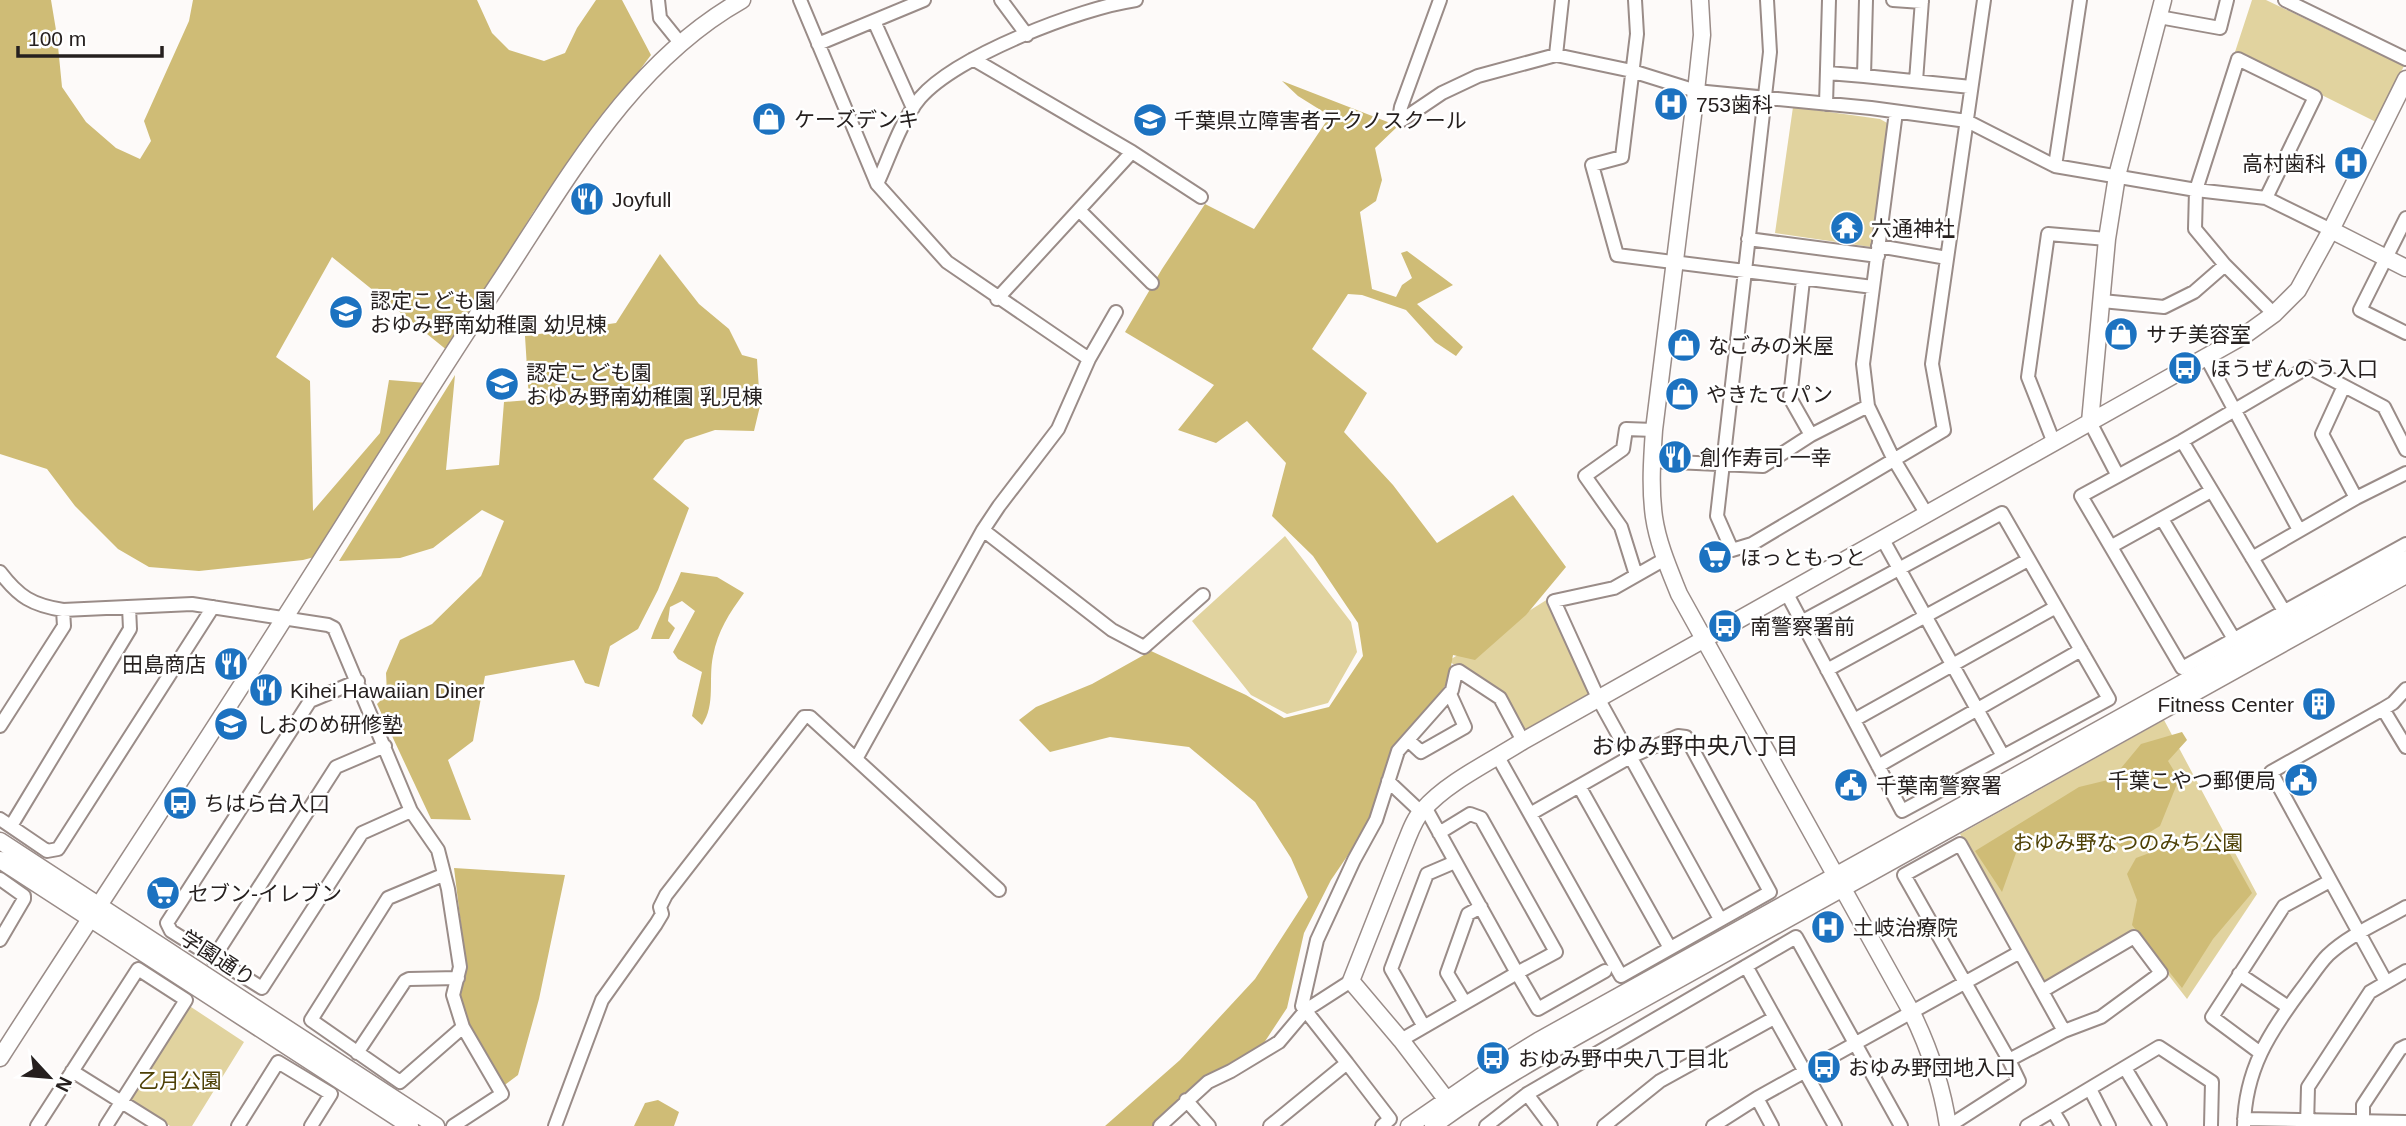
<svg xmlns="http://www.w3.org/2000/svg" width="2406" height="1126" font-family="Arial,'Noto Sans JP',sans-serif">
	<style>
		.green { fill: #e1d39f }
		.forest { fill: #cfbc76 }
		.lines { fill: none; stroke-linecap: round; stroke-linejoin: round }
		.street-casing { stroke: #9a8c88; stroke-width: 16 }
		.secondary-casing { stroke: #9a8c88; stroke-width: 19 }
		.street { stroke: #fff; stroke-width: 12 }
		.secondary { stroke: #fff; stroke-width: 16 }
		.labels { text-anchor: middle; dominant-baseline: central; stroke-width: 5; stroke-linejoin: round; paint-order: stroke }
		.poi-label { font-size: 21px; fill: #26201f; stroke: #fff; text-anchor: start }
		.park-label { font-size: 21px; fill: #4e4106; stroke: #fff }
		.street-label { font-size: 21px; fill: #26201f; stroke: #fff }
		.neighbourhood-label { font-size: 23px; fill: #26201f; stroke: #fff }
	</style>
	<rect width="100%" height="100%" fill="#fdfaf9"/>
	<path class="green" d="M2252,0H2266L2404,66L2376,122L2235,52Z
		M1793,107L1880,119L1889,124L1871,247L1775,233Z
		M1285,536L1351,622L1357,652L1328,703L1287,714L1251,695L1192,621Z
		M1548,599L1592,695L1523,734L1501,692L1448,661Z
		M2164,720L2257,894L2187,999L2135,932L2043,985L1960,834Z
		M188,1005L244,1042L192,1126H170L131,1101L130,1096Z"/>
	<path class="forest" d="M0,0H51L57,36L62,87L86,122L116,148L140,159L151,141L144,121L189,21L193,0H477L492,33L509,50L544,61L565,53L577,28L596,0H622L651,55L534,211L448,351L332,257L276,357L310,381L313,511L380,433L389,380L427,383L322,555L303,560L199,571L149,567L118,549L75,506L47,469L0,454Z
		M1282,81L1398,126L1375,148L1382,180L1376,201L1360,212L1372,289L1396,297L1402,285L1412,278L1401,253L1407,251L1453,285L1417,304L1463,347L1456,356L1435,342L1406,310L1362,295L1348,294L1312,349L1367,393L1344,432L1393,485L1437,543L1513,495L1566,567L1526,615L1475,660L1453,655L1448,682L1426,711L1361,836L1331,880L1304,933L1287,1008L1256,1055L1157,1126H1105L1180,1060L1255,979L1308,897L1291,858L1255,802L1189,747L1110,737L1050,752L1019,720L1036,707L1092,684L1151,651L1246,695L1284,718L1329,707L1363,656L1358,623L1313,556L1272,516L1286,463L1247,421L1216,443L1178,430L1214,385L1125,332L1162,269L1205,204L1254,229L1330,116L1298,96Z
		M660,254L699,304L729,329L742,355L757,359L760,406L754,431L715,430L685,440L653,479L689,508L658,590L638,629L610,646L599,687L585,683L574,660L485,676L473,741L448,760L471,820L431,819L377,704L387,694L386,673L400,640L432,624L481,576L504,521L482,510L433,548L400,558L339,561L455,375L446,470L499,465L504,402L529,400L525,336L616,323Z
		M681,572L717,577L744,593C729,614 718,630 713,656C708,680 716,704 702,725L692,716L702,672L678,659L673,652L695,611L682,601L670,607L668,621L675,628L669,639H651C659,615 672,595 681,572Z
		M2182,732L2187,740L2168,761L2179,779L2160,826L2123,848L2099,830H2069L2016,853L2002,892L1975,851L2079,787L2112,779L2141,744Z
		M2176,843L2230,854L2252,893L2213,939L2182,988L2132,925L2137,900L2127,874L2136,858Z
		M454,868L565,875L539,999L518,1075L502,1087L468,1028L458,995L466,966Z
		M658,1100L679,1112L674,1126H634L645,1103Z"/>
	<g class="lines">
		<g class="street-casing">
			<path id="street" d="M658,0L660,18L681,44
				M800,0L877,184L947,262L1089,359
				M1001,0L1027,35
				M1440,0L1401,107L1400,113L1402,120L1442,93L1478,76L1556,55L1632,71L1696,91L1871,108L1967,121L2055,166L2196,190L2266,198L2331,230
				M1635,0L1637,34L1622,157L1592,165L1617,255L1873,287
				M1767,0L1770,52L1717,516L1732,550L1752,544L1944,430L1932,364L1984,0
				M1893,0L1922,2
				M2285,0L2406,59
				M2159,17L2220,28L2227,0
				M874,21L913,108
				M818,44L924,0
				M1556,55L1562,0
				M973,59L1132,152L1201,197
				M1828,73L1864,76L1866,0
				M1864,76L1971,87
				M1916,81L1922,0
				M1826,104L1829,0
				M1896,112L1863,364L1868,406L1893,458L1926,513
				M2055,166L2080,0
				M877,184C890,156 900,122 920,98C956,56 1080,8 1136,0
				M2266,198L2315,97L2238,59L2196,190L2195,229L2225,265L2274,314
				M1079,210L1152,283
				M2406,218L2360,310L2406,333
				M1748,239L1878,256
				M1878,246L1947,258
				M1803,280L1790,398L1811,435
				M997,299L1132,152
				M2102,301L2164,307L2194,292L2225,265
				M2206,357L2299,530
				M2344,386L2322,434L2356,498
				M2090,422L2118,476
				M2182,441L2284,611
				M2054,443L2028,377L2048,234L2107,239
				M2406,450L2384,407L2308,367L2182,441L2081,496L2182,668L2406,544
				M1652,461L1763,466L1811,435L1868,406
				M2162,519L2234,639
				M983,530L1112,630L1144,647L1203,595
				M1882,538L2003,756
				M2112,546L2211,491
				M2252,558L2356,498L2406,473
				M1665,559L1614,588L1554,601L1599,700L1720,919
				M0,572C19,597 32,605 63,610L192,604L328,625L334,628L411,811L438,850L448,889L460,967L453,995L463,1027L502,1094L453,1126
				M1636,575L1621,527L1585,476L1623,449L1626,429L1654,430
				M1786,592C1824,665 1863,738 1902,811L2109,699L2002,513L1801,622
				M1827,670L2028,560
				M358,681L310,701L167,923L171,931L262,988L362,833L411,811
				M2383,709L2393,703L2406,689
				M1854,720L2056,607
				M0,726L64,626L63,610
				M1408,740L1421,752L1465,727L1450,694
				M1498,757L1621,976L1770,892L1686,737L1678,736L1630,757L1530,814
				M856,759L983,530L999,506L1058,429L1089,359L1116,312
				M1878,766L2081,650
				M1388,781L1421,812
				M1579,786L1670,948
				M0,819L47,851L58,849L213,607
				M11,826L130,629L129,607
				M1439,833L1470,814L1481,818L1556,952L1517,973L1538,1009L1605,971
				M443,875L388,898L311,1020L400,1082L463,1027
				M0,879L24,896V899L0,940
				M213,959L336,767L385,746
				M1746,966L1835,1126
				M2239,974L2288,1007
				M2386,982L2271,772L2383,709L2406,747
				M1465,1003L1447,973L1468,914L1481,907
				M1423,1025L1391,969L1427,874L1455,862
				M1401,1040L1517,973L1425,807
				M2259,1052L2212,1017L2284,906L2330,881
				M357,1053L405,981L409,979L458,978
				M2009,1060L1904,875L1960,844L2064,1031
				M1347,1063L1390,1119L1382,1126
				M2125,1068L2160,1126
				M72,1071L160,1126
				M2090,1089L2109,1126
				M1527,1094L1551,1126
				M1757,1098L1772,1126
				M1186,1100L1209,1126
				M2053,1111L2062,1126
				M2244,1119L2406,1122
				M37,1126L138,969L186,1000L106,1126
				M238,1126L278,1062L331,1094L311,1126
				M555,1126L602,1000L656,924L662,914L660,907L666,895L804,717H810L999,890
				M1160,1126L1208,1082L1231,1071L1279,1042L1306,1010L1351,981
				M1270,1126L1347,1063L1302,1006L1317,940L1354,860L1376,820L1398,751L1452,690L1456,672L1459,671L1500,698L1523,741
				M1486,1126L1527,1094L1796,937L1901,1126
				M1604,1126L1660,1081L1774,1018
				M1713,1126L1757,1098L2020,952
				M1949,1126L2019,1081L2009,1060L2064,1031L2101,1017L2161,973L2134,937L2042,991
				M2027,1126L2159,1047L2212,1082L2211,1126
				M2244,1126C2245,1070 2269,1033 2301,990C2310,979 2318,965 2328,955C2349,935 2380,922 2406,907
				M2307,1126L2308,1087L2370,992L2406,971
				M2363,1126V1105L2400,1049L2406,1046"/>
		</g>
		<g class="secondary-casing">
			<path id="secondary" d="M1700,0L1702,35L1696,91L1654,430C1652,459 1650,488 1654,517C1658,544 1669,569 1679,594L1912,1013C1930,1050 1942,1085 1948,1126
				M2331,230L2406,268
				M2090,422L2107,239L2117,176L2163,0
				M0,841L436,1126
				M0,860L410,1126
				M0,1058C95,910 193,763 287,614C357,504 426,393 498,284C567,180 630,63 742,0
				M1446,1099L1401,1040L1351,981L1405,844C1410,832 1414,819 1423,810C1447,782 1492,761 1523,741L2245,335L2274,314L2298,290L2331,230L2406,79
				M1409,1126L1483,1075L1538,1041L2406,559
				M1433,1126C1496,1079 1567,1042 1636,1003L2406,575"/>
		</g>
		<use href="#street" class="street"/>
		<use href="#secondary" class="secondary"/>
	</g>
	<defs>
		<g id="hospital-disc" transform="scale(1.75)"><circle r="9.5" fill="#1c72c0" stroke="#fff"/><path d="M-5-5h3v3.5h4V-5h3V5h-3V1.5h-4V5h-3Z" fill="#fff"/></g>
		<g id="shop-disc" transform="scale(1.75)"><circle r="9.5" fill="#1c72c0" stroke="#fff"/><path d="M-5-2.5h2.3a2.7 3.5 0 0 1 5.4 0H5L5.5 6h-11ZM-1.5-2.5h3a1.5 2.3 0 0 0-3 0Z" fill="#fff"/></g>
		<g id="university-disc" transform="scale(1.75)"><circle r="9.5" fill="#1c72c0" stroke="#fff"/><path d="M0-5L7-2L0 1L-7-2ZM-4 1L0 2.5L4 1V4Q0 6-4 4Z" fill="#fff"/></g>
		<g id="restaurant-disc" transform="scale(1.75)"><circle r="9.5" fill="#1c72c0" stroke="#fff"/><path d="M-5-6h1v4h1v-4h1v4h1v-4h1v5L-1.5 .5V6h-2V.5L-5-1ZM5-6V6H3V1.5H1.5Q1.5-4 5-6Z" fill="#fff"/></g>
		<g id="temple-disc" transform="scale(1.75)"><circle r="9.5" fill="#1c72c0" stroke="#fff"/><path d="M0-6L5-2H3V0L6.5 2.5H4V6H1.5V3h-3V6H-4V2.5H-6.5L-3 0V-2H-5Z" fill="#fff"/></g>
		<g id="school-disc" transform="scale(1.75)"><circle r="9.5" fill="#1c72c0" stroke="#fff"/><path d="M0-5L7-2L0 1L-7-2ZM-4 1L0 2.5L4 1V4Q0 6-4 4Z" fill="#fff"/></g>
		<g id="bus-disc" transform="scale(1.75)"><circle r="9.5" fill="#1c72c0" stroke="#fff"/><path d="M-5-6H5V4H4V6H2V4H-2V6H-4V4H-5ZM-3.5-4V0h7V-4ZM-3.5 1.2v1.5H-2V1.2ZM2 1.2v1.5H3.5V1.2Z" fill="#fff"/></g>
		<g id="supermarket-disc" transform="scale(1.75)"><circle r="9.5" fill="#1c72c0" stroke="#fff"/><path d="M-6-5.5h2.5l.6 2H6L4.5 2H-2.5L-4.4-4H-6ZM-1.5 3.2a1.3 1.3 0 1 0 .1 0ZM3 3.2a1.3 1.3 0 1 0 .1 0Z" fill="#fff"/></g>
		<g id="building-disc" transform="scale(1.75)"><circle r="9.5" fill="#1c72c0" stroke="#fff"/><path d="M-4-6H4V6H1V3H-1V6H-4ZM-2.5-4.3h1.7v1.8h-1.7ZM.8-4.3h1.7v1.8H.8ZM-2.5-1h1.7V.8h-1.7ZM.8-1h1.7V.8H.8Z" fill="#fff"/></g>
		<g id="civic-disc" transform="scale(1.75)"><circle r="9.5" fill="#1c72c0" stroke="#fff"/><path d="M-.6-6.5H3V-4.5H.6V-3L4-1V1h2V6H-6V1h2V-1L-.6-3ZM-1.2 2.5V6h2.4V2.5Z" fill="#fff"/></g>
	</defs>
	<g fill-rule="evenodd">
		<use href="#hospital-disc" x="1671" y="104"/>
		<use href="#shop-disc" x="769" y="119"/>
		<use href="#university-disc" x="1150" y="120"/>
		<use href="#hospital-disc" x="2351" y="163"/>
		<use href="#restaurant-disc" x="587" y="199"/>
		<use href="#temple-disc" x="1847" y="228"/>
		<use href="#school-disc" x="346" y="312"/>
		<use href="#shop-disc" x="2121" y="334"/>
		<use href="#shop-disc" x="1684" y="345"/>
		<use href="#bus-disc" x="2185" y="368"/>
		<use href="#school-disc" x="502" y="384"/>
		<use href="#shop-disc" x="1682" y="394"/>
		<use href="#restaurant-disc" x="1675" y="457"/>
		<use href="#supermarket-disc" x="1715" y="557"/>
		<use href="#bus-disc" x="1725" y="626"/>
		<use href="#restaurant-disc" x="231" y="664"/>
		<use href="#restaurant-disc" x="266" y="690"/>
		<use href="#building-disc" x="2319" y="704"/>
		<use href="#school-disc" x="231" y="724"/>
		<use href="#civic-disc" x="2301" y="780"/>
		<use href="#civic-disc" x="1851" y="785"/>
		<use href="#bus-disc" x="180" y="803"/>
		<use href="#supermarket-disc" x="163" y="893"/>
		<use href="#hospital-disc" x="1828" y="927"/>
		<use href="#bus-disc" x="1493" y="1058"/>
		<use href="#bus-disc" x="1824" y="1067"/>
	</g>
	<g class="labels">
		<g class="poi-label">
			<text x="1696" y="104">753歯科</text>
			<text x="794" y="119">ケーズデンキ</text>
			<text x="1174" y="120">千葉県立障害者テクノスクール</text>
			<text x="2326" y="163" text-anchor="end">高村歯科</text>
			<text x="612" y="199">Joyfull</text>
			<text x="1871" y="228">六通神社</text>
			<text x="370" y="300">認定こども園<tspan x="370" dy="24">おゆみ野南幼稚園 幼児棟</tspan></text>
			<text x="2146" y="334">サチ美容室</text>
			<text x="1708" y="345">なごみの米屋</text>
			<text x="2210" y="368">ほうぜんのう入口</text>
			<text x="526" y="372">認定こども園<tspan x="526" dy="24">おゆみ野南幼稚園 乳児棟</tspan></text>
			<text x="1706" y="394">やきたてパン</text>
			<text x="1700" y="457">創作寿司 一幸</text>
			<text x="1740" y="557">ほっともっと</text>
			<text x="1750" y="626">南警察署前</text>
			<text x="206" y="664" text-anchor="end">田島商店</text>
			<text x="290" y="690">Kihei Hawaiian Diner</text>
			<text x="2294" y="704" text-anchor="end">Fitness Center</text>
			<text x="256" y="724">しおのめ研修塾</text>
			<text x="2276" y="780" text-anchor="end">千葉こやつ郵便局</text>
			<text x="1876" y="785">千葉南警察署</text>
			<text x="204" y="803">ちはら台入口</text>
			<text x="188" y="893">セブン-イレブン</text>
			<text x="1853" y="927">土岐治療院</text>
			<text x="1518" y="1058">おゆみ野中央八丁目北</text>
			<text x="1848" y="1067">おゆみ野団地入口</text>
		</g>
		<g class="park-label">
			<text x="2128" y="842">おゆみ野なつのみち公園</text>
			<text x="180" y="1080">乙月公園</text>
		</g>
		<g class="street-label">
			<text transform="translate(218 958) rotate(33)">学園通り</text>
		</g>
		<g class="neighbourhood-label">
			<text x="1695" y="746">おゆみ野中央八丁目</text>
		</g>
	</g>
	<g transform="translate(49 1077) rotate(116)" stroke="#ffffff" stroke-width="5" paint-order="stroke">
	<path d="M0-5L12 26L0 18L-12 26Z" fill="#26201f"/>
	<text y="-10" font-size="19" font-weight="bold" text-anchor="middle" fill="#26201f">N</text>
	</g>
	<path d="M18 46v10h144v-10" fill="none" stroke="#26201f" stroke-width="3.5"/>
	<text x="28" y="46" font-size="21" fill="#26201f" stroke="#ffffff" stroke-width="5" paint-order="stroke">100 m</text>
</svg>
